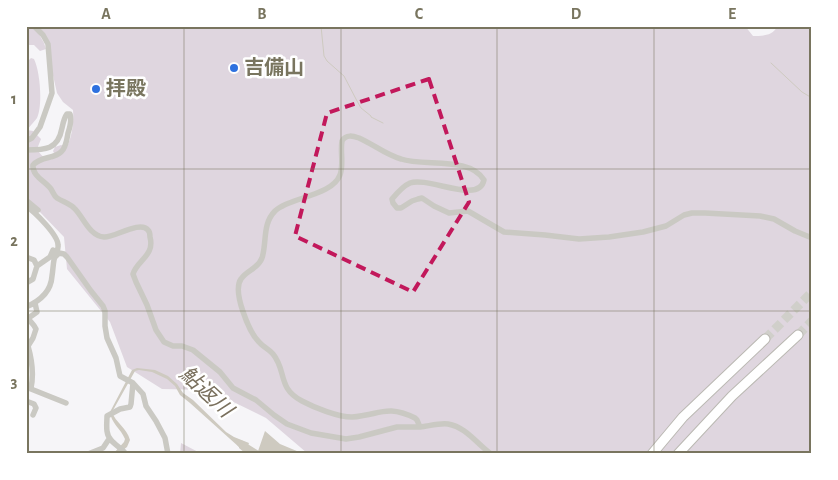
<svg xmlns="http://www.w3.org/2000/svg" width="838" height="480" font-family="'Alegreya Sans','Noto Sans JP',sans-serif">
	<style>
		.green { fill: #dfd6df }
		.water { fill: #cecac0 }
		.lines { fill: none; stroke-linecap: round; stroke-linejoin: round }
		.stream { stroke: #cecac0; stroke-width: 1 }
		.river { stroke: #cecac0; stroke-width: 7 }
		.highway-tunnel { stroke: #d0cfca; stroke-width: 9; stroke-dasharray: 9 4.5; stroke-linecap: butt }
		.highway-casing { stroke: #bab8b2; stroke-width: 11 }
		.minor { stroke: #cac9c3; stroke-width: 5.5 }
		.highway { stroke: #fff; stroke-width: 9 }
		.marked { fill: none; stroke: #c2185b; stroke-width: 4; stroke-dasharray: 10 6; stroke-linejoin: round }
		.grid { fill: none; stroke: #79755f; stroke-width: 1; stroke-opacity: 0.55 }
		.poi-dot { fill: #2e71df; stroke: #fff; stroke-width: 2 }
		.labels { text-anchor: middle; dominant-baseline: central; stroke-width: 5; stroke-linejoin: round; paint-order: stroke }
		.poi-label { font-size: 20px; font-weight: bold; fill: #79755f; stroke: #fff; text-anchor: start }
		.water-label { font-size: 21px; font-style: italic; fill: #7a705e; stroke: #fff }
		.neatline { fill: none; stroke: #79755f; stroke-width: 2 }
		.grid-label { font-size: 16px; text-anchor: middle; font-weight: bold; fill: #79755f }
	</style>
	<rect width="100%" height="100%" fill="#f6f5f8"/>
	<path class="green" d="M26,26H745L753,36C763,36 772,36 778,26H812V454H310L307,453L266,418L209,390L162,389L127,367L110,322L67,269L64,237L38,210L26,208V84L29,81L28,61L31,58L34,59C40,71 43,105 37,118C34,122 30,126 27,130L33,131L41,139L37,149C41,156 48,163 56,157L53,151L55,147L61,145L67,147C72,136 74,122 73,110L63,102L57,93L52,71L50,48L39,34L44,43L46,49L40,51L34,45H29L26,47Z
		M181,443L202,454H180Z"/>
	<path class="water" d="M137,368L155,370L168,376L177,384L183,393L193,400L226,432L234,437L249,443L245,453L239,448V447L190,403L180,395L175,386L167,379L152,372L139,370L135,371L112,412C115,422 127,428 130,440L127,447L118,454H113L124,442L125,439C121,429 111,423 110,412L132,370Z
		M265,431L280,444L304,454H257Z"/>
	<g class="lines">
		<path class="stream" d="M321,26L324,56L327,61L344,76L357,101L361,108L371,116V117L383,123
			M771,63L802,92L812,98"/>
		<path class="river" d="M241,444L257,454"/>
		<path class="highway-tunnel" d="M798,335L812,321
			M765,339L812,292"/>
		<g class="highway-casing">
			<path id="highway" d="M652,454L683,417L765,339
				M678,454L732,396L798,335"/>
		</g>
		<path class="minor" d="M26,141L32,138L40,127L52,93L48,44L43,35L34,26
			M26,150C45,150 58,150 62,128C63,123 64,118 67,114H70C72,120 70,127 68,133C67,139 66,148 61,152C54,159 41,156 33,165C32,176 45,181 51,189C53,192 54,196 57,198C63,202 69,203 74,208C83,216 89,236 104,237C114,238 140,220 148,230C149,231 150,235 150,237C155,256 137,260 133,274L136,282L147,305L156,330L164,342L173,346H182L193,350L220,372L233,388L256,400L274,415L287,424L311,433L346,439L359,437L397,427H420L417,420L415,418C386,404 380,415 352,417C338,417 315,408 302,401C277,388 287,371 273,354C269,349 263,347 259,342C249,332 232,291 241,279C247,270 258,269 262,258C267,243 262,224 275,211C290,197 332,196 340,175C344,164 340,152 342,141C346,134 353,136 359,138C373,144 386,155 401,159C424,167 470,156 484,180C479,205 428,176 410,183C403,186 397,193 392,199L393,203L397,208H401L412,201L418,199L422,198L434,206L449,213L468,211L504,232L545,235L579,239L609,237L643,232L666,226L684,215L692,213H705L760,216L774,219L795,231L812,238
			M26,200L38,210
			M26,206C35,212 58,235 58,245C59,250 55,255 54,260C53,265 53,270 52,276C51,292 40,301 26,307
			M26,257L34,260L37,266L50,257L53,250
			M54,258L59,253L64,254L67,257L91,291L103,306L105,311V326L107,338L116,358L120,376L133,383L131,404L130,407L120,409L107,416C107,424 105,434 111,440C115,445 121,448 126,454
			M26,283L33,279L37,266
			M26,317H30L37,312L35,303
			M27,317C30,322 34,324 36,329L33,338L28,346C32,360 34,374 31,388
			M133,383L143,394L146,406L156,421L165,438L168,454
			M26,387L66,403
			M26,401L34,404L36,408L33,415
			M420,427C429,426 439,423 448,424C466,427 477,444 491,454
			M88,454L103,448L109,439"/>
		<use href="#highway" class="highway"/>
	</g>
	<path class="marked" d="M429,79L469,202L413,292L295,236L327,113Z"/>
	<path class="grid" d="M184,26V454M341,26V454M497,26V454M654,26V454M26,169H812M26,311H812"/>
	<g class="poi-dot">
		<circle cx="234" cy="68" r="5"/>
		<circle cx="96" cy="89" r="5"/>
	</g>
	<g class="labels">
		<g class="poi-label">
			<text x="244" y="68">吉備山</text>
			<text x="106" y="89">拝殿</text>
		</g>
		<g class="water-label">
			<text transform="translate(206 392) rotate(43)">鮎返川</text>
		</g>
	</g>
	<rect width="838" height="480" fill="none" stroke="#ffffff" stroke-width="55"/>
	<rect x="28" y="28" width="782" height="424" class="neatline"/>
	<g class="grid-label">
		<text x="106" y="19">A</text>
		<text x="262" y="19">B</text>
		<text x="419" y="19">C</text>
		<text x="576" y="19">D</text>
		<text x="732" y="19">E</text>
		<text x="14" y="104">1</text>
		<text x="14" y="246">2</text>
		<text x="14" y="387">3</text>
	</g>
</svg>
